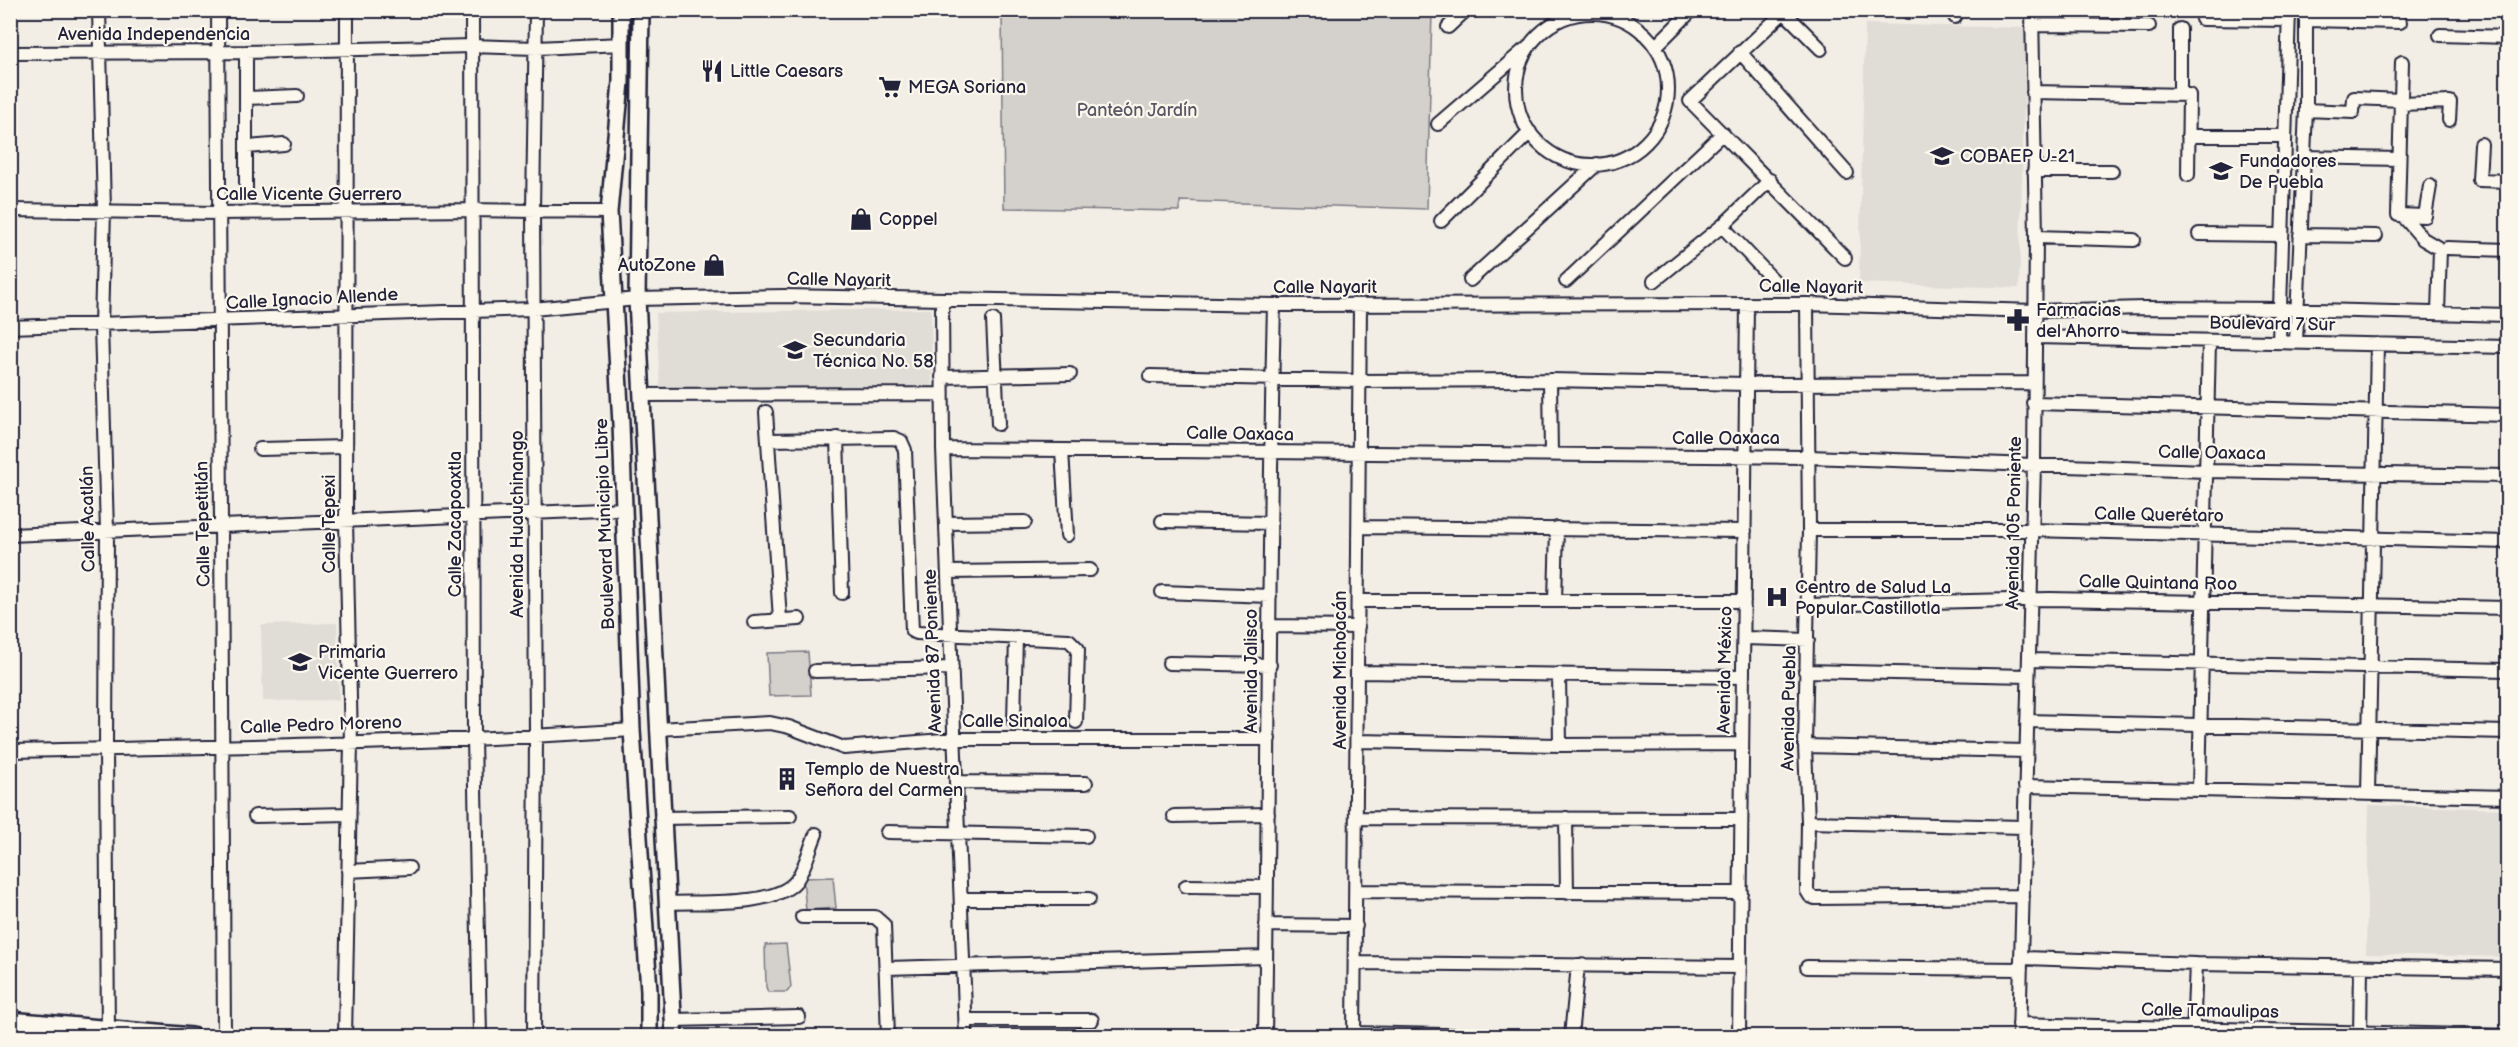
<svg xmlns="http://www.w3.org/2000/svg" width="2518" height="1047" font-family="'Balsamiq Sans',sans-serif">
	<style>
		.built { fill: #e0dcd6 }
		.green { fill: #d4d1cc; stroke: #7b7a84; stroke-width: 1.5 }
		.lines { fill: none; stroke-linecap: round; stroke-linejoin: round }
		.minor-casing { stroke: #22223b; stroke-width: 16 }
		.major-casing { stroke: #22223b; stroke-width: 20 }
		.minor { stroke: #fbf7ec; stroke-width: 12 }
		.major { stroke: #fbf7ec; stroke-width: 15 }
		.labels { text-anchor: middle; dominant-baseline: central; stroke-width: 4.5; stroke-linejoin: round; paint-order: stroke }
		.street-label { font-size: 18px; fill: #22223b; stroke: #fbf7ec }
		.poi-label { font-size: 18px; fill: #22223b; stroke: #fbf7ec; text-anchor: start }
		.park-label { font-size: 18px; fill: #575766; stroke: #fbf7ec }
	</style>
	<rect width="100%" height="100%" fill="#f2eee5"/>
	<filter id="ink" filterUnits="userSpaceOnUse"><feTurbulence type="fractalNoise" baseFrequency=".0167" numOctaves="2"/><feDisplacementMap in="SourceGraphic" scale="12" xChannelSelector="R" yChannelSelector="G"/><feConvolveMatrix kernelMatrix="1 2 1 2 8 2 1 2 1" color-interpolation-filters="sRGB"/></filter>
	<g filter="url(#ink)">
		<path class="built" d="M1865,24L2026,28L2019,288L1859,283Z
			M931,309L932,386L660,387L656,313Z
			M337,623L339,700L263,701L261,625Z
			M2369,805L2507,809V957L2366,954Z"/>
		<path class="green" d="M1002,11H1432L1427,209L1180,201V211L1004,208Z
			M808,652L811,695L769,696L767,653Z
			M833,877L836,908L806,910L803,878Z
			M786,944L791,987L787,992H768L766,987L765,945Z"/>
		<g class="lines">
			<g class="minor-casing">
				<path id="minor" d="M99,10L104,210L101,326L107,531L106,749L108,1036
					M218,10L224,1036
					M472,10L474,738L480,1036
					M1784,12L1821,49
					M1908,12V10
					M1516 89a76 76 0 1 1 152 0a76 76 0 1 1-152 0Z
					M1955,17V10
					M2202,19L2289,20
					M2306,20L2400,22
					M2032,25L2149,26
					M1448,27L1466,10
					M2440,35L2508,37
					M1655,47L1692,10
					M246,52V189
					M1740,52L1847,173
					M10,53L246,52L471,46L537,48L622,44
					M2402,62L2398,215L2425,216L2430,186
					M2033,92L2189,95L2188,175
					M2180,93V29
					M246,98L297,96
					M1690,101L1845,258
					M1690,101L1786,10
					M2402,104L2450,102L2449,120
					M2306,110L2353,112L2354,98L2402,100
					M1438,124L1524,50
					M2188,136H2285
					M2481,144L2479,180L2508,181
					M247,147L284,144
					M2303,157L2399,159
					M2034,171H2112
					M10,210L218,213L471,210L609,212
					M2404,217L2423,239L2440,249L2438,313
					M1441,221L1530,132
					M1722,226L1778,285
					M2199,234L2282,235
					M2300,235L2376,236
					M2036,237L2134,240
					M2447,248L2508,250
					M1470,280L1597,164
					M1566,281L1723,133
					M1654,281L1722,226L1770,180
					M942,299L943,449L966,1036
					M1807,304L1809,530L1805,746L1808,822L1807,891L1810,896L1815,898L2023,896
					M993,320L998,424
					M10,327L533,309L637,299L784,296L1274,305L1807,304L2035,311L2143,308L2280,309L2508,315
					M2035,337L2508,347
					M2279,342L2289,10
					M2296,342L2306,110V10
					M1150,376L1359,381L1550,380L1746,384L2034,383
					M942,377L1070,374
					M1550,380L1551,455
					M642,395L942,394
					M2033,403L2508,415
					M766,412L780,619
					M837,438L842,593
					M769,440L894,438L901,441L905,450L912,631L917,633L1069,640L1078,649L1076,722
					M260,449L346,447
					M943,449L1809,457L2206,471L2508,476
					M1062,450L1067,535
					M1162,521L1271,523
					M946,523L1025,522
					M1359,527L1745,531
					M1809,530H2031L2508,542
					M10,535L624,509
					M948,572L1090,570
					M1162,592L1270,596
					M1555,600L1557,528
					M1359,601H1744
					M1808,605L2050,599L2508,608
					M754,622L799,619
					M1269,626L1358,627
					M1744,638L1808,640
					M2029,660L2508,670
					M1169,663L1270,665
					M815,671L952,668
					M1805,671L2028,676
					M1358,672L1743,677
					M1559,674L1560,745
					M2027,721L2508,732
					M1014,722L1016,637
					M657,729L770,723L789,727L844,748L955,739H1269
					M1358,741L1560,745L1742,744
					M1805,746L2026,751
					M10,751C218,747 425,744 632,730
					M957,782L1086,783
					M2025,786L2508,797
					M2199,790L2209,341
					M2368,794L2377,344
					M255,816L349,814
					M1174,816L1268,814
					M661,818L790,816
					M1357,818L1741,819
					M1566,818L1567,893
					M1808,822L2024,827
					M887,832L1086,836
					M348,871L409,868
					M1186,886L1267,887
					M1357,891L1741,893
					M961,899H1089
					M666,903C699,901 774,908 796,881C805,868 810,848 816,834
					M802,917H875L884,925L888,1036
					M1266,925L1356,926
					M2022,958L2196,964L2508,969
					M1356,963L1740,967
					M1807,967L2021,969
					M887,968L1266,957
					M673,1020L799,1017
					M966,1020H1092
					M2019,1024L2508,1036
					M1354,1033L1486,1036
					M2193,1035L2196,964
					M345,1036L351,743L346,521L347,10
					M534,1036L536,736L533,210L536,10
					M1265,1036C1269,793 1268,549 1274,305
					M1354,1036L1360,305
					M1571,1036L1578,965
					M1739,1036L1747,304
					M2019,1036L2034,465L2036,237L2032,10
					M2360,1036L2361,966"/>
			</g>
			<g class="major-casing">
				<path id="major" d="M621,10V82L609,212L621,424L632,730L649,991V1036
					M641,10L637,299L674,1036
					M10,1020L192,1036"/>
			</g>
			<use href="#minor" class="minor"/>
			<use href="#major" class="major"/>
		</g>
	</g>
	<defs>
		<g id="restaurant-bare" transform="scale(1.8)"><path d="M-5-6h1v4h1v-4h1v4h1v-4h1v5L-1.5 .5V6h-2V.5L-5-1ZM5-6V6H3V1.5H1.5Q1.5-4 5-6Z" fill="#22223b" stroke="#fbf7ec" stroke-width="2.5" paint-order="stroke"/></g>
		<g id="supermarket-bare" transform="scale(1.8)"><path d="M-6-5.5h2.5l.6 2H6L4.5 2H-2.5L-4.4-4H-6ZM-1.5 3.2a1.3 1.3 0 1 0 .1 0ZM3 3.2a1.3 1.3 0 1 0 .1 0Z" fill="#22223b" stroke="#fbf7ec" stroke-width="2.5" paint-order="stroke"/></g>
		<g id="school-bare" transform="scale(1.8)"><path d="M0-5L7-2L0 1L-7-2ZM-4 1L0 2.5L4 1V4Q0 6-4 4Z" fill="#22223b" stroke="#fbf7ec" stroke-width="2.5" paint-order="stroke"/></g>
		<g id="shop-bare" transform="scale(1.8)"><path d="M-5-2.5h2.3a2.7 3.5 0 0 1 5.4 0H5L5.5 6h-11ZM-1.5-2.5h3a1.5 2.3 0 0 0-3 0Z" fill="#22223b" stroke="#fbf7ec" stroke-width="2.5" paint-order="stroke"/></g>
		<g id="pharmacy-bare" transform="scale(1.8)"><path d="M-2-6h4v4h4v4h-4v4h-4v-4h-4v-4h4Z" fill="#22223b" stroke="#fbf7ec" stroke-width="2.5" paint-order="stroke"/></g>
		<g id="hospital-bare" transform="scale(1.8)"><path d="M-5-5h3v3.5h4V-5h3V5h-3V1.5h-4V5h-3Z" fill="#22223b" stroke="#fbf7ec" stroke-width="2.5" paint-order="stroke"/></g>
		<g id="building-bare" transform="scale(1.8)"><path d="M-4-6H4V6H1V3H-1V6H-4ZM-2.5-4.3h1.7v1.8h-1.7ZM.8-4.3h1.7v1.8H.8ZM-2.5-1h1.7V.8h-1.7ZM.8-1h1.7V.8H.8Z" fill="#22223b" stroke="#fbf7ec" stroke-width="2.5" paint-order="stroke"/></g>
	</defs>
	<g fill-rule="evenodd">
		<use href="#restaurant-bare" x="712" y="71"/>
		<use href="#supermarket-bare" x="890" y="87"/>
		<use href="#school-bare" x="1942" y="156"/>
		<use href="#school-bare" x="2221" y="171"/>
		<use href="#shop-bare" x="861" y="219"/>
		<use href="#shop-bare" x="714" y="265"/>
		<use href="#pharmacy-bare" x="2018" y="320"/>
		<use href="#school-bare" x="795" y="350"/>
		<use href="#hospital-bare" x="1777" y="597"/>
		<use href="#school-bare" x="300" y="662"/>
		<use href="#building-bare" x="787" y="779"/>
	</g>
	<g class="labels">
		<g class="street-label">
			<text x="154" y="34">Avenida Independencia</text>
			<text x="309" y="194">Calle Vicente Guerrero</text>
			<text transform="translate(839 280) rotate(1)">Calle Nayarit</text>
			<text x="1325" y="287">Calle Nayarit</text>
			<text transform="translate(1811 287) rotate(1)">Calle Nayarit</text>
			<text transform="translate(312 299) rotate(-3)">Calle Ignacio Allende</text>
			<text transform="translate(2272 324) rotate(1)">Boulevard 7 Sur</text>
			<text transform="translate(1240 434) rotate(1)">Calle Oaxaca</text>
			<text x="1726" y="438">Calle Oaxaca</text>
			<text transform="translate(2212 453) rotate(1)">Calle Oaxaca</text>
			<text transform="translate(2159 515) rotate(1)">Calle Querétaro</text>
			<text transform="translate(88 519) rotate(-91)">Calle Acatlán</text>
			<text transform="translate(2014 523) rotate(-89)">Avenida 105 Poniente</text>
			<text transform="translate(203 524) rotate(-91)">Calle Tepetitlán</text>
			<text transform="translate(329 524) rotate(-90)">Calle Tepexi</text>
			<text transform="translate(455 524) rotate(-90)">Calle Zacapoaxtla</text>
			<text transform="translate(517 524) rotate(-90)">Avenida Huauchinango</text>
			<text transform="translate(605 524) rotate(-92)">Boulevard Municipio Libre</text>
			<text transform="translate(2158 583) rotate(1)">Calle Quintana Roo</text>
			<text transform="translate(933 651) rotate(-92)">Avenida 87 Poniente</text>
			<text transform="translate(1340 670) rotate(-90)">Avenida Michoacán</text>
			<text transform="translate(1725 670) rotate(-89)">Avenida México</text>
			<text transform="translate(1251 671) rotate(-90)">Avenida Jalisco</text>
			<text transform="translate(1789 708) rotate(-89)">Avenida Puebla</text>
			<text x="1015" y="721">Calle Sinaloa</text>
			<text transform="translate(321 725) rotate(-2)">Calle Pedro Moreno</text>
			<text transform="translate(2210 1011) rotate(1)">Calle Tamaulipas</text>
		</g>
		<g class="poi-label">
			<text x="730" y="71">Little Caesars</text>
			<text x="908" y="87">MEGA Soriana</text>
			<text x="1960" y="156">COBAEP U-21</text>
			<text x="2239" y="161">Fundadores<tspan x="2239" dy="21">De Puebla</tspan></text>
			<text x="879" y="219">Coppel</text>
			<text x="696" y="265" text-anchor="end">AutoZone</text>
			<text x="2036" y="310">Farmacias<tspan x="2036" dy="21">del Ahorro</tspan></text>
			<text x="813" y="340">Secundaria<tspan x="813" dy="21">Técnica No. 58</tspan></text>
			<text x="1795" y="587">Centro de Salud La<tspan x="1795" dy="21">Popular Castillotla</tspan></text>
			<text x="318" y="652">Primaria<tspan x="318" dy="21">Vicente Guerrero</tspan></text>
			<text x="805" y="769">Templo de Nuestra<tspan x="805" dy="21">Señora del Carmen</tspan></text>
		</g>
		<g class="park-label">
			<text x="1137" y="110">Panteón Jardín</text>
		</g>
	</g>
	<rect width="2518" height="1047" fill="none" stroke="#fbf7ec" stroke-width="36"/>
	<rect x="18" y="18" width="2482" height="1011" fill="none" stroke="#22223b" stroke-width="2" filter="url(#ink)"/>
</svg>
